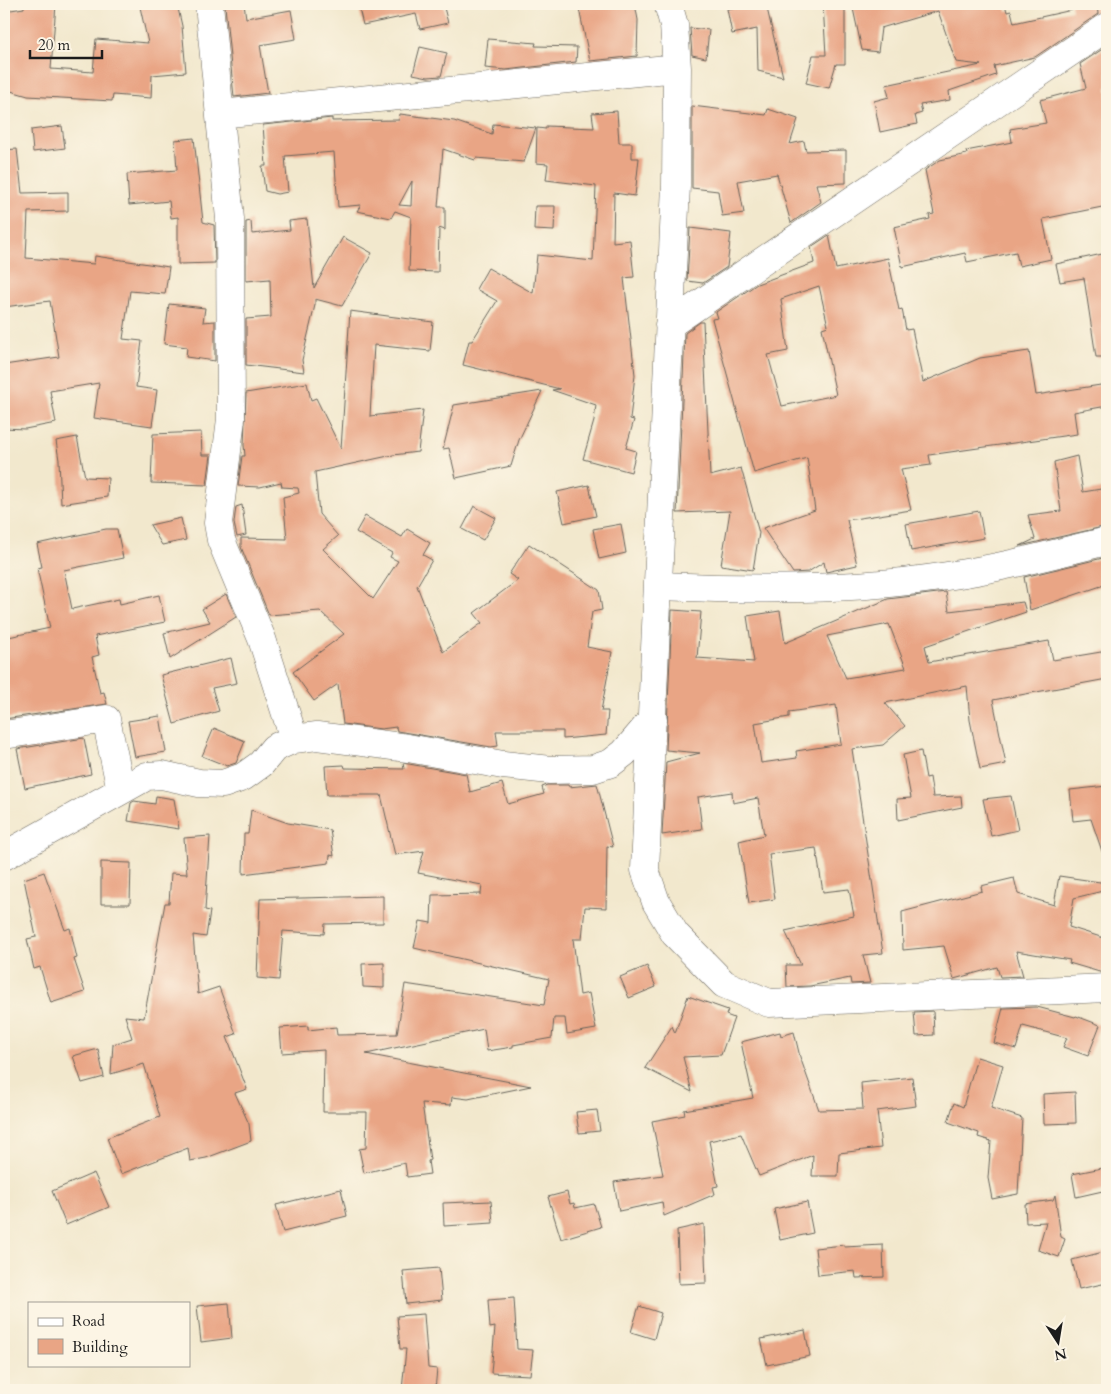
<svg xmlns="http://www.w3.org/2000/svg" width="1111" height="1394" font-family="Cardo,serif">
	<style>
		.building { fill: #e9a585; fill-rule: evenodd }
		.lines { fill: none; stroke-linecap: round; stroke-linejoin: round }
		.minor-casing { stroke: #67635a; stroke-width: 29 }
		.minor { stroke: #fff; stroke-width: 28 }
	</style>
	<rect width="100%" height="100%" fill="#fcf5e5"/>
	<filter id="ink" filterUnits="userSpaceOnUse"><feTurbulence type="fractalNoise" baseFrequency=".02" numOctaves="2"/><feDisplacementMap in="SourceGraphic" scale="10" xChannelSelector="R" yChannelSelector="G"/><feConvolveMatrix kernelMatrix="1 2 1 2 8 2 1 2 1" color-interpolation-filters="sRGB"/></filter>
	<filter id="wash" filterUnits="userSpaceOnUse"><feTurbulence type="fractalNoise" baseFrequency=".0096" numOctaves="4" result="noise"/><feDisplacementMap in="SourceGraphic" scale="20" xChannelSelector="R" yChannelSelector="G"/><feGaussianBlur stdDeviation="1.12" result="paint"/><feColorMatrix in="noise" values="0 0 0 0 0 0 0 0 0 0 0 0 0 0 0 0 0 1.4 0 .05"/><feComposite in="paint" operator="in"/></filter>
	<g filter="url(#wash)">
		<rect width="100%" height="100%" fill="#f2e8cd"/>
		<g id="blocks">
			<path class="building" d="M24,4H56L51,69L93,72L96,39L148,43L140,7L155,4H177L182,26L186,72L152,75L151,98L113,95L112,101L28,96L4,89V11L24,8Z
				M244,4L246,18L291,10L296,39L260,45L268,93L234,97L225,6Z
				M358,4H443L448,23L420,29L416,14L363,25Z
				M578,4H635L638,20L637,56L590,61Z
				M750,4H766L783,77L758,71L757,29L732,34L727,9Z
				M823,4H845V64H836L829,88L806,83L813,55H826Z
				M852,4H1005L1007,12L1011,11L1014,23L1072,10L1071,4H1097L1098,14L1035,57L994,66L996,75L949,91L950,100L920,105L922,113L915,115L917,124L880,132L874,101L889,97L886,85L981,65L956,62L938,11L881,28L878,52L862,50Z
				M690,28L709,30L706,58L692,55Z
				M488,39L536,43L535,46L577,47L576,62L506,70L485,68Z
				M1107,46V206L1043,219L1051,259L1019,266L1016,252L967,262L965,253L902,267L894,227L930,219L929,215L934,214L925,170L940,160L967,154L966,151L1012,142L1010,129L1046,123L1040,100L1086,88L1080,64Z
				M420,47L447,53L441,76L428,77L413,74Z
				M692,106L766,115L768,109L798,119L790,144L804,141L806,151L846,150V183L816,184L821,202L791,223L777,174L738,181L744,213L722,216L718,191L692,188Z
				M617,111L619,143H632V158H639L635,196L614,193L613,242L630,240L634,277L624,278L635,375L630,419L634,420L626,448L636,451L631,472L583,459L594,421L596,405L552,390L560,389L463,365L469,341H472L497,301L476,289L488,268L533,293L537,255L593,261L596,186L546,180L548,164L536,163L537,128L546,129V126L594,128L592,113Z
				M400,114L454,121L492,134L493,124L536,128L524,162L476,158L475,160L443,149L438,207H445V230L439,228L438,272L409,271L411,217L395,211L391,218L357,211L361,205L338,207L334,152L285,156L288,192L277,194L265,191L262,166H266L263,125L332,118V121L399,120ZM412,181L411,206L399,205Z
				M62,126L65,148L33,152L31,130Z
				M194,138L203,222L214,225L215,263L178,264V217L171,218L169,201L129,205L127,174L177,170L175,140Z
				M17,149L22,193L68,192V211L28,212L26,258L94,264L95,256L169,267L165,294L130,291L123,339L142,341L136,387L157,390L152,426L94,418L99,383L50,391L56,423L25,429L4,428V365L59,357L50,301L4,307V150Z
				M535,206H555L554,231L534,230Z
				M307,219L314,288L343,237L372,253L342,306L315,299V305L302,360L304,372L246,365V319L271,317L270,279L246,281V222L251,221L252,234L290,230L289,221Z
				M690,228L731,233L727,267L703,283L687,281Z
				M829,235L836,269L888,258L899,310L902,309L906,330L912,329L923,382L980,358L1029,351L1036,395L1107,384V406L1074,412L1077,434L929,455L931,465L901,469L911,510L847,520L857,565L826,572L824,562L808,572L793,573L763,528L815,510L807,458L754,473L712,319L718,318L716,312L757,284L814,263L811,247ZM819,286L828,326L822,328L836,395L782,406L768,355L788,351L781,299Z
				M1107,253V357H1096L1084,278L1060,282L1056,264Z
				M169,304L205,308L203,322L215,321V361L186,357L187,347L164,344Z
				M350,311L433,322L430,351L374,345L370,416L423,410L418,452L393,455L315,472L319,514L338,536L323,549L373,599L398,561L390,557L392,553L356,532L365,516L402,537L407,529L430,543L423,555L432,560L417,586L443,652L482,623L474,613L518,580L509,574L529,544L599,590L602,610L592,612L587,647L612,652L601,711H608L606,735L563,739V731H496L498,746L491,747L397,731L396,727L381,729L343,724L338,684L314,701L293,672L344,634L320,611L269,615L241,547V538L287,539L283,497L299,493L298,488L282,487L281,482L260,487L238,486L242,456H245L244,445L246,393L307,383L311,400L316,398L341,449Z
				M700,322H703L710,476L741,468L759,533L753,570L721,565L730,511L677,513L685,333Z
				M542,391L519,440L511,466L456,478L449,448L443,449L454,405Z
				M201,432L202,455H211L207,485L151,483L153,434Z
				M77,437L85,477L108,478L107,497L61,504L59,460L56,441Z
				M1077,456L1083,492L1107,488V526L1020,546L1035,539L1028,515L1061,511L1054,462Z
				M589,485L596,516L564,523L557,492Z
				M242,505L246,535L237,537L234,523L236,507Z
				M474,506L496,518L483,540L462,529Z
				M979,511L984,538L911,551L906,524Z
				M181,518L186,540L162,545L150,525Z
				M621,524L626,553L599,559L593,529Z
				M106,529H117L123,558L64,570L72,609L119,599L120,604L159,595L165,622L95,636L99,655L92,657L100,693L104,692L107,704L4,719V638L50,628L37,568L42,567L37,544Z
				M1107,557V584L1030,610L1024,577Z
				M946,592L949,611L1023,602L1026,612L925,646L929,662L1049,641L1053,660L1107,651V679L993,700L1006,764L980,769L970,720L967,686L885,703L905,726L883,745L852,749L883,953L863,955L870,983L851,984L850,978L810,986L787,987L786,965H801L785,931L854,916L849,889L823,892L816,848L769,854L775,899L749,903L739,841L764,835L758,798L733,803L732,792L698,797L702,829L662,835L666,762L700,753L666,750L672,610L701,612L697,658L754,662L747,616L780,611L785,643L888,599ZM889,624L906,668L846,678L827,636ZM836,705L841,744L796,751L797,758L761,763L755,723L789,717V712Z
				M226,594L236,617L170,659L164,633L210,622L202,609Z
				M231,658L237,683L212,688L219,711L174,724L161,675Z
				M160,716L166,752L135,757L128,721Z
				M214,728L245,741L236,763L227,766L202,756Z
				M84,738L91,774L25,788L17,749Z
				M921,751L926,778L930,777L933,797L961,796L962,807L898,820L897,799L911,798L903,755Z
				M403,763L466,774L470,792L502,783L508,804L544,794L542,787L547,785H568L569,787L597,784L613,847L607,846L606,908L585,907L582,939H573L580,995L589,993L596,1029L567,1034L565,1018H554L552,1038L513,1045V1047L487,1051L484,1029L366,1054L531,1086L468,1099L452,1097L451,1105L422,1103L430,1160L428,1161L430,1174L407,1177L405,1163L364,1173L359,1149L366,1148L367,1112H323L324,1050L282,1053L280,1028L308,1026V1030L336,1027L337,1035L397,1034L405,984L544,1005L549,979L414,948L420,921L431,923L432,895L481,894L482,885L418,873L424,851L395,855L381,795H327L325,766L344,765L345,768L404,769Z
				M1107,786V856L1104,857L1091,819L1073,821L1070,790Z
				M156,796L174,799L179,829L128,821L131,803L134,801L155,804Z
				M1011,796L1018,830L991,836L983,799Z
				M251,810L288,823L330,830L334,856L330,855L329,863L243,874L244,834H248Z
				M210,836L205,910L210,911L206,937L193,935L198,994L219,987L236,1034L227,1037L247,1089L235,1093L249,1124L251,1141L206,1158L190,1161L188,1148L121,1174L107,1138L160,1117L144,1064L111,1074L113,1044L132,1038L125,1016L144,1018L165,903H169L171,873L187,874L184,838Z
				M101,862L131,863L130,904H101Z
				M44,872L65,930L70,928L77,958L74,959L85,992L51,1003L40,967L34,969L27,939L36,937L24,879Z
				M1059,876L1107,883V890L1074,898L1069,927L1107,939V958L1103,973L1069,963L1070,960L1016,951L1023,976L1000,977L997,967L954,979L944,946L903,950L902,912L982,891L981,886L1014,878L1018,894L1054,905Z
				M383,896V923L325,924L324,934L283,931L279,980L257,978L260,899Z
				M384,963V988L363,987L362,964Z
				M647,966L656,987L629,998L620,977Z
				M688,996L728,1010L726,1015L734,1018L721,1055L683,1057L692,1092L645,1068L672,1026L675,1033Z
				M1037,1007L1075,1017L1076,1016L1100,1025L1088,1056L1063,1047L1067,1038L1023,1026L1016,1049L994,1043L1003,1008Z
				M933,1011L934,1035L916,1036L914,1012Z
				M780,1032L781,1036L794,1032L800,1057L819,1110L863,1109L861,1083L912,1077L916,1106L877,1111L881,1148L839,1153L838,1176H812L813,1155L759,1176L741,1134L709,1141L718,1186L713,1187L715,1194L664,1216L662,1202L619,1211L614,1182L663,1175L652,1121L685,1115L684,1110L753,1098L741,1042Z
				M98,1049L104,1077L82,1083L73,1056Z
				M977,1057L1003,1065L991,1108L1022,1118L1018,1194L992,1199L988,1178L991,1141L978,1137L979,1133L948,1122L954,1103L963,1107Z
				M1075,1092L1076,1123L1044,1124L1043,1094Z
				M597,1110L600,1131L579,1133L576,1112Z
				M1107,1167V1190L1076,1197L1072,1174Z
				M94,1173L109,1207L66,1225L52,1191Z
				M341,1189L347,1216L283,1232L276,1205Z
				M567,1192L570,1204L574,1203L575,1208L594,1204L601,1227L561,1239L548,1197Z
				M1055,1195L1061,1237L1065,1239L1059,1257L1038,1250L1046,1222L1026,1223L1025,1204L1053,1200Z
				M491,1201L493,1223L444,1226L443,1203Z
				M807,1202L813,1233L780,1240L774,1209Z
				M704,1224L706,1283L679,1284L677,1230Z
				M844,1245V1247L883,1245L884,1277L856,1278L855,1271L818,1275L815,1248Z
				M1107,1251V1283L1079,1289L1072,1260Z
				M439,1268L442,1300L406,1304L403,1271Z
				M514,1298L517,1349L533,1350L530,1375L491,1373L495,1327L490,1328L488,1300Z
				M229,1303L232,1338L201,1342L197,1306Z
				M639,1306L661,1313L654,1339L631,1332Z
				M424,1314L428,1368L437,1369L435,1390H402L406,1349H400L397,1316Z
				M805,1330L810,1356L767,1365L761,1339Z"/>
		</g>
	</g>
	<g filter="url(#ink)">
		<use href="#blocks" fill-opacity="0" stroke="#67635a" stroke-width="1"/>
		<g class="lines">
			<g class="minor-casing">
				<path id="minor" d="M209,4L230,219L231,419L218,523L221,540L262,639L294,739
					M668,4L674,25L677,68L676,185L645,870L656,902L675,934L724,984L769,1003L1107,988
					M220,114L677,68
					M669,325L1107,27
					M658,586C754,590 852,591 947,576C1001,568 1054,554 1107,541
					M4,735L106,719L121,790
					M4,856L147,776L162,775L199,783L223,784L243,777L261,764L274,748L294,739L317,736L408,748L503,765L550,770L593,769L611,763L624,753L653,719"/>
			</g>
			<use href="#minor" class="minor"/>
		</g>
	</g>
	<rect width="1111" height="1394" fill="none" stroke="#fcf5e5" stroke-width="20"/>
	<rect x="28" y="1302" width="162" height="65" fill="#fcf5e5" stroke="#a29e95"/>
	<rect x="38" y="1318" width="25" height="8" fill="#ffffff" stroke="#a29e95"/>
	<text x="72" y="1326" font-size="15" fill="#1c1c1c">Road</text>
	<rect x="38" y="1339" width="25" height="15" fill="#e9a585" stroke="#a29e95"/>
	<text x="72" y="1352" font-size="15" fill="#1c1c1c">Building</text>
	<g transform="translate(1058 1342) rotate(168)" stroke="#fcf5e5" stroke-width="4" paint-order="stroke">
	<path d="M0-4L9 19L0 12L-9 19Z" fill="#1c1c1c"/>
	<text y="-8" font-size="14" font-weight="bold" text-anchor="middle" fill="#1c1c1c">N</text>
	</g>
	<path d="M30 50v8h72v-8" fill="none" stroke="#1c1c1c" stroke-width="2.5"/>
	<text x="38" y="50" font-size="15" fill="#1c1c1c" stroke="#fcf5e5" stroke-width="4" paint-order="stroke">20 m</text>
</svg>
